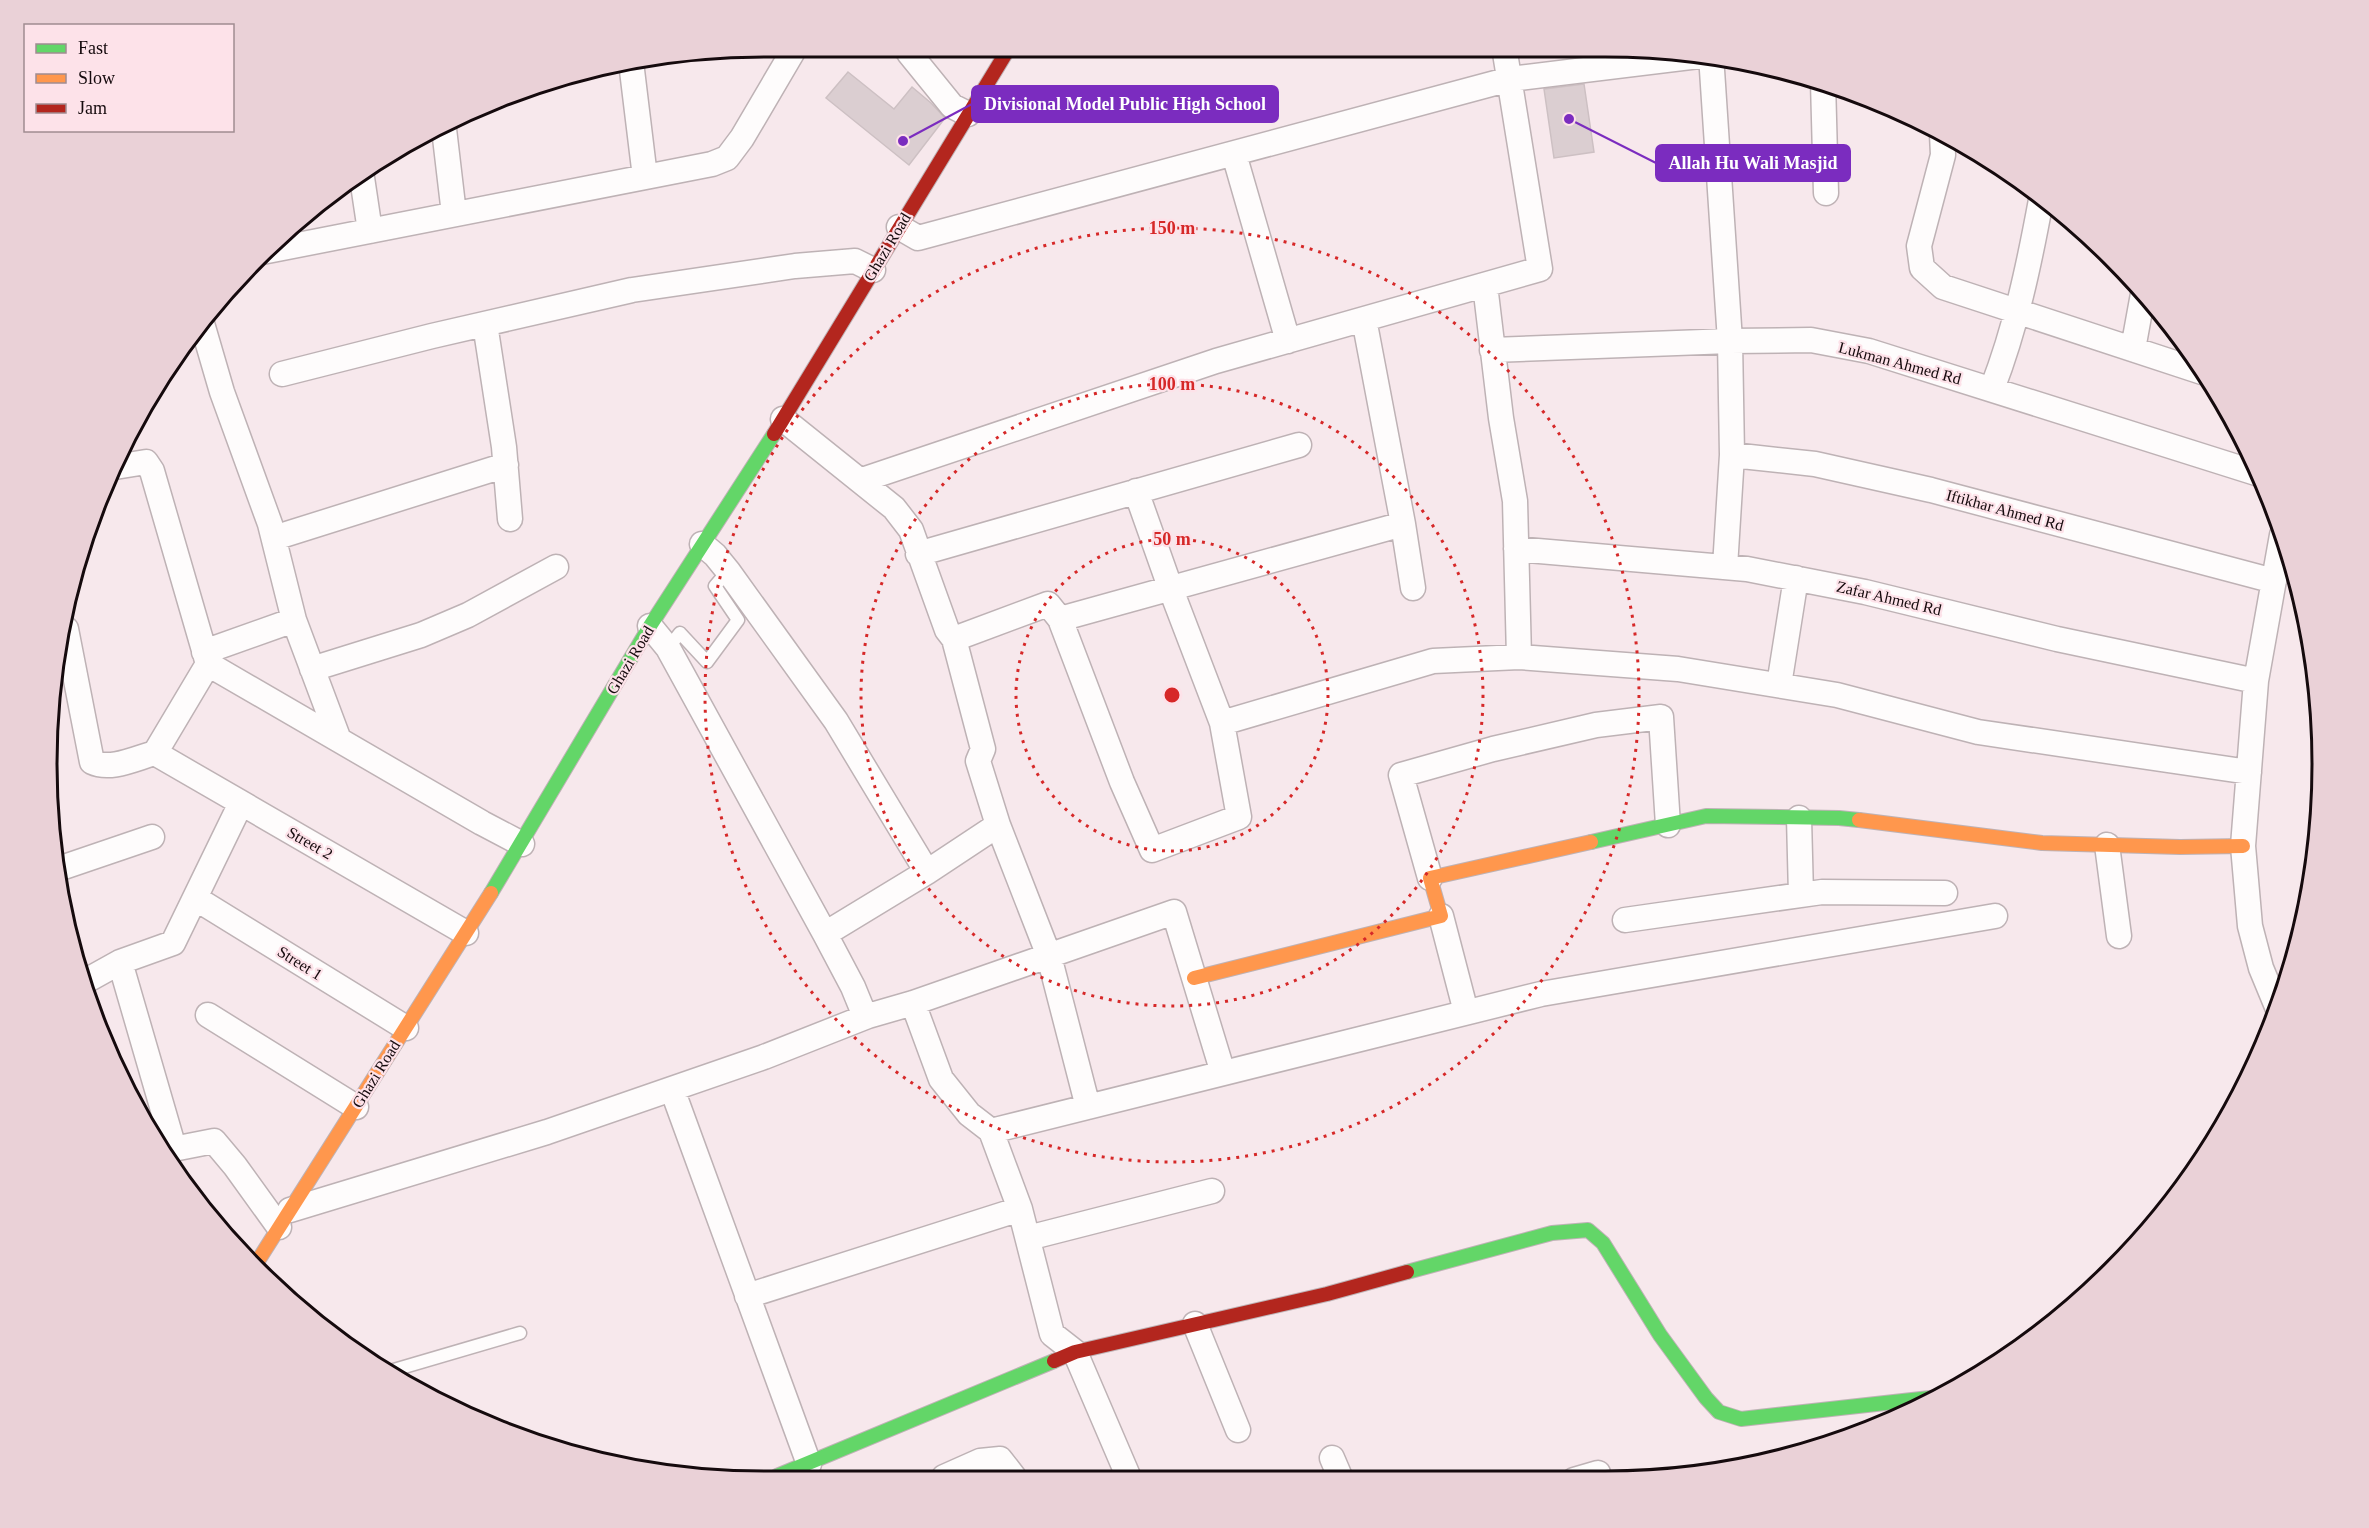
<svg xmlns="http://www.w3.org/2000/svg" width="2369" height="1528" font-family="Georgia,serif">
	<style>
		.building { fill: #dbced1; stroke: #cdc0c3; stroke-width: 1.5 }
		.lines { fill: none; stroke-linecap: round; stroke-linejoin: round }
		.lane-casing { stroke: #beb2b5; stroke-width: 15 }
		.street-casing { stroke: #beb2b5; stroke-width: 27 }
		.fast-casing { stroke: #beb2b5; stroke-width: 16 }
		.slow-casing { stroke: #beb2b5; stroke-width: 16 }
		.jam-casing { stroke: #beb2b5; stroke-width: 16 }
		.lane { stroke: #fefcfc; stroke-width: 12 }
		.street { stroke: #fefcfc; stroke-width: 24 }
		.fast { stroke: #63d668; stroke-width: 14 }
		.slow { stroke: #ff974d; stroke-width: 14 }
		.jam { stroke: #b3261e; stroke-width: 14 }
		.ring { fill: none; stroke: #d62828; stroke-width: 3; stroke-dasharray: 3 6 }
		.labels { text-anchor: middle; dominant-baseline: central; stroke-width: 4.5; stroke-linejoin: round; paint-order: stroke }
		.street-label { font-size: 16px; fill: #150a0d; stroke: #fde2e9 }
		.rim { fill: none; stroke: #150a0d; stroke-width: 3 }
		.centre { fill: #d62828; stroke: #fde2e9; stroke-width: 3 }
		.ring-label { font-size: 18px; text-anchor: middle; font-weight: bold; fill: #d62828; stroke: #fde2e9; stroke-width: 4.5; stroke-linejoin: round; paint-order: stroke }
		.leader { fill: none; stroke: #7b2cbf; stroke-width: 2 }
		.callout-dot { fill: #7b2cbf; stroke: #fde2e9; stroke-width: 2 }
		.callout { fill: #7b2cbf; stroke: #7b2cbf; stroke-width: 2 }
		.callout-label { font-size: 18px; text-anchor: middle; font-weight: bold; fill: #fff }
	</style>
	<rect width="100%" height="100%" fill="#f7e8ec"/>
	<path class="building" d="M848,72L894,109L912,87L931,103L945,118L909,165L826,98Z
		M1584,84L1594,152L1554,158L1544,89Z"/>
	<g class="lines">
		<g class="lane-casing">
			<path id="lane" d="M668,648L680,633L707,662L738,620L715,586L728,571
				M387,1372L520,1333"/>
		</g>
		<g class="street-casing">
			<path id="street" d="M909,53L952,106L968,114
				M1711,55L1730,341L1732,455L1725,567
				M631,62L645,177
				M1823,82L1826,193
				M444,129L454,214
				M1942,134L1943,155L1919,246L1922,268L1943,287L2202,372
				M1234,154L1288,341
				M361,171L370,231
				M899,227L918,238L1510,79L1707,55
				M262,252L712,164L727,158L742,138L792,53
				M1485,285L1501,418L1515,501L1519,657L1678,669L1837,695L1978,732L2249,772
				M1364,319L1403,524L1413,588
				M201,320L222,392L270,524L294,620
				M485,324L504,447L510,519
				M2133,349L2143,294
				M1492,350L1730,341L1811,340L1869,351L2259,474
				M282,374L432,336L632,290L795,266L855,261L873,270
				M1992,389C2016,327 2029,265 2041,200
				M783,419L894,508L911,530L947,630L954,639L1048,604L1060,619L1122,782L1152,850L1239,817L1222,723L1170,587L1136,491
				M1732,455L1815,464L1931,490L2274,581
				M115,467L146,462L152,471L208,664L482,823L522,844
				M862,480L1216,361L1540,269L1505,53
				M274,538L506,465
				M702,544L715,555L728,571L836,721L927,872
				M1516,549L1747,569L1865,592L2057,639L2256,681
				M918,554L1299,445
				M1060,619L1403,524
				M650,626L668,648L825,934L853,987L862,1009L868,1016
				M66,629L92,762C111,771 136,758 155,753L208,664
				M954,639L983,749L978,761L998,825
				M204,652L294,620L339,740
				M312,669L421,635L468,615L556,567
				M1779,685L1796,578
				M1222,723L1433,661L1519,657
				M155,753L466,933
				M1799,818L1801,895
				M2107,845L2119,936
				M58,869L152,837
				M1430,878L1401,775L1493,749L1596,725L1661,717L1668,825
				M195,898L406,1028
				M1441,916L1466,1012
				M1625,920L1822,892L1945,893
				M825,934L927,872L998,825L1049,956L1088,1107
				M120,962L174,1148
				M84,982L120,962L173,943L241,803
				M913,1003L941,1079L969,1114L991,1131L1020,1209L1052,1334L1075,1352L1129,1478
				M2278,1009L2261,968L2250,926L2243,846L2256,681L2282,535
				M208,1015L356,1107
				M672,1089L809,1464
				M991,1131L1541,994L1995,916
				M163,1151L214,1141L235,1166L279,1227
				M290,1210L547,1132L764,1057L868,1016L913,1003L1174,912L1223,1073
				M1028,1238L1212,1191
				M747,1296L1020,1209
				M1195,1324L1238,1430
				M1332,1458L1341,1479
				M944,1477L980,1461L1000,1459L1014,1477
				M1574,1480L1598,1473"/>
		</g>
		<g class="fast-casing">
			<path id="fast" d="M1591,842L1706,816L1839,818L1859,820
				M491,893L650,626L774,434
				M1407,1272L1552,1233L1588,1230L1603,1243L1660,1335L1706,1398L1719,1412L1741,1419L1939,1397
				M777,1476L1054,1361"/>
		</g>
		<g class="slow-casing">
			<path id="slow" d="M1859,820L2042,843L2180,847L2243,846
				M1194,978L1441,916L1430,878L1591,842
				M254,1267L491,893"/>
		</g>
		<g class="jam-casing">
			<path id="jam" d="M774,434L1006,53
				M1054,1361L1075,1352L1327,1294L1407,1272"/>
		</g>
		<use href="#lane" class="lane"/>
		<use href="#street" class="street"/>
		<use href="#fast" class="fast"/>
		<use href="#slow" class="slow"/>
		<use href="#jam" class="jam"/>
	</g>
	<g class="ring">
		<circle cx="1172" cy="695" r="156"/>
		<circle cx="1172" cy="695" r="311"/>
		<circle cx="1172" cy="695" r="467"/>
	</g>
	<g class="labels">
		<g class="street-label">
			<text transform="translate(887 247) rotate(-59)">Ghazi Road</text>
			<text transform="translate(1900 363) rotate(15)">Lukman Ahmed Rd</text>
			<text transform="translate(2005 510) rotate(15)">Iftikhar Ahmed Rd</text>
			<text transform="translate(1889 598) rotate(13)">Zafar Ahmed Rd</text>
			<text transform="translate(630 660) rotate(-59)">Ghazi Road</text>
			<text transform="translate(310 843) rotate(30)">Street 2</text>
			<text transform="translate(300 963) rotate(32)">Street 1</text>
			<text transform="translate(376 1074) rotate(-58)">Ghazi Road</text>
		</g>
	</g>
	<path d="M0 0H2369V1528H0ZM764 57H1605A707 707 0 0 1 2312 764V764A707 707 0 0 1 1605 1471H764A707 707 0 0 1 57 764V764A707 707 0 0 1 764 57Z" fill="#ead1d7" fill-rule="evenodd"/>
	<path class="rim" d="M764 57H1605A707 707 0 0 1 2312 764V764A707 707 0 0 1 1605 1471H764A707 707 0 0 1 57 764V764A707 707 0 0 1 764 57Z"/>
	<circle cx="1172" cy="695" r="9" class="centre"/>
	<g class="ring-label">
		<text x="1172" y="234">150 m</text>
		<text x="1172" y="390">100 m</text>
		<text x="1172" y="545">50 m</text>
	</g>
	<path class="leader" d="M903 141L972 104M1569 119L1656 163"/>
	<g class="callout-dot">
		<circle cx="903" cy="141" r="6"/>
		<circle cx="1569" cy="119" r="6"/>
	</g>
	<g class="callout">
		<rect x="972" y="86" width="306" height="36" rx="6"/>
		<rect x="1656" y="145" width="194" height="36" rx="6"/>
	</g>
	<g class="callout-label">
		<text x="1125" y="110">Divisional Model Public High School</text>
		<text x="1753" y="169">Allah Hu Wali Masjid</text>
	</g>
	<rect x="24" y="24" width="210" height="108" fill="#fde2e9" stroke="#a08c91" stroke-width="1.5"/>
	<rect x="36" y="44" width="30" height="9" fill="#63d668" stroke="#a08c91" stroke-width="1.5"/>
	<text x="78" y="54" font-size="18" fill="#150a0d">Fast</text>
	<rect x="36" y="74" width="30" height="9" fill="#ff974d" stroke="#a08c91" stroke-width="1.5"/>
	<text x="78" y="84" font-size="18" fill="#150a0d">Slow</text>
	<rect x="36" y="104" width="30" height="9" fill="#b3261e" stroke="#a08c91" stroke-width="1.5"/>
	<text x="78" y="114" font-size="18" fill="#150a0d">Jam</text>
</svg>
